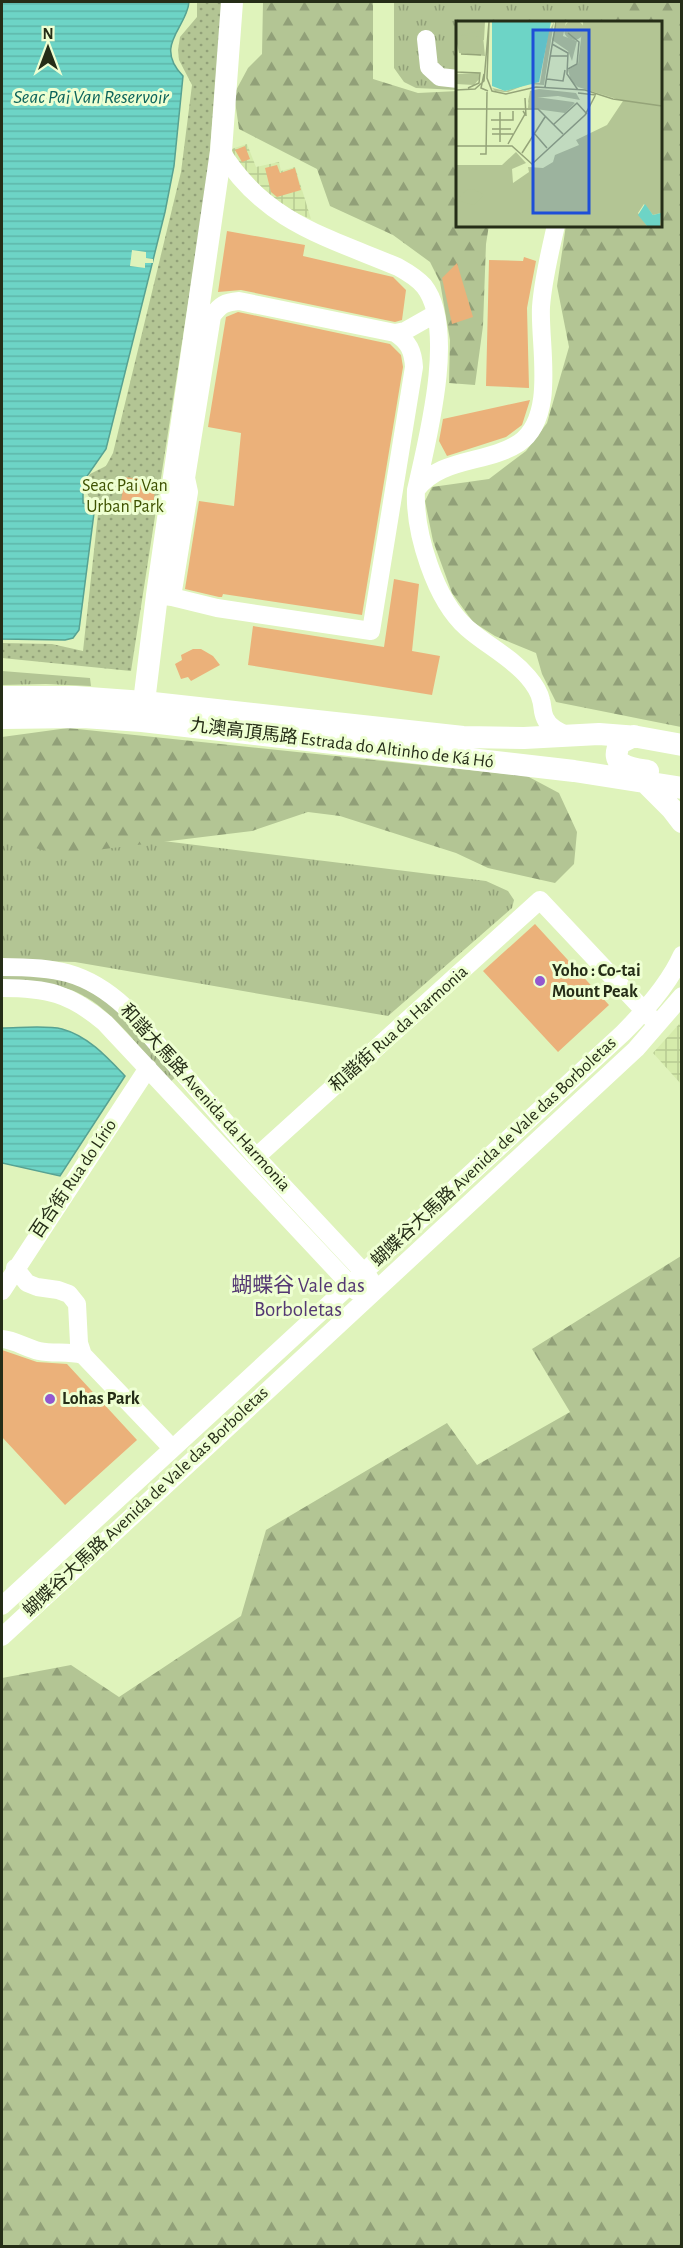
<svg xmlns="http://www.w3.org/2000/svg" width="683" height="2248" font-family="'Alegreya Sans','Noto Sans SC',sans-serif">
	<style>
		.industrial { fill: url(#industrial-grid) }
		.grass { fill: url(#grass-tufts) }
		.forest { fill: url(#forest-firs) }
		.park { fill: url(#park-dots) }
		.water { fill: url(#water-rules); stroke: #57a292; stroke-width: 1.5 }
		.pier { fill: #dff3bb }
		.building { fill: #ebb17a }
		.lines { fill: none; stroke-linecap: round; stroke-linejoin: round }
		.minor { stroke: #fff; stroke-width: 18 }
		.major { stroke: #fff; stroke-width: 22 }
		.poi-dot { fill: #9358cf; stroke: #eeffd2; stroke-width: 2 }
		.labels { text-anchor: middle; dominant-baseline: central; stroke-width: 6; stroke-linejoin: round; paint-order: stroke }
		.park-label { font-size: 18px; fill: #3e5200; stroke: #eeffd2 }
		.street-label { font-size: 18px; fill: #252d17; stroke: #eeffd2 }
		.poi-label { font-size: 18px; font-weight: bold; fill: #252d17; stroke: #eeffd2; text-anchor: start }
		.water-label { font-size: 20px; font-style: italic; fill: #0c645b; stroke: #eeffd2 }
		.quarter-label { font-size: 21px; fill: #543873; stroke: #eeffd2 }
		.inset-road { fill: none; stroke: #95a479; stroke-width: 1.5 }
		.view { fill: #1d4ed8; fill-opacity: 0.15; stroke: #1d4ed8; stroke-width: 3 }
		.inset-edge { fill: none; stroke: #252d17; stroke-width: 3 }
	</style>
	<defs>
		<pattern id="industrial-grid" width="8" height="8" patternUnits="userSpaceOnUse" patternTransform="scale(1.5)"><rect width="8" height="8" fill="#d5ebab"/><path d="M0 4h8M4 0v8" fill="none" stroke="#b7ca92"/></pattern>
		<pattern id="grass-tufts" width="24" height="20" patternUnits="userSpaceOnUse" patternTransform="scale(1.5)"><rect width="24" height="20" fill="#b3c594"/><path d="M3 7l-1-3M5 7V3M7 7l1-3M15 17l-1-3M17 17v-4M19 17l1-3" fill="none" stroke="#91a078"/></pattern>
		<pattern id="forest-firs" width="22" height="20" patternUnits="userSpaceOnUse" patternTransform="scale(1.5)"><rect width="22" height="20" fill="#b3c594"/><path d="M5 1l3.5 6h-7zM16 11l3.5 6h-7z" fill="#91a078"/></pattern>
		<pattern id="park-dots" width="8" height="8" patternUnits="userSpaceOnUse" patternTransform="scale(1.5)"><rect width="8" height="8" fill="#b3c594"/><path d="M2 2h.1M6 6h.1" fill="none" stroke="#91a078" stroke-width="1.8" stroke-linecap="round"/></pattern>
		<pattern id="water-rules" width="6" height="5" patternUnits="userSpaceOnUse" patternTransform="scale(1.5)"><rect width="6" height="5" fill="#6dd4c6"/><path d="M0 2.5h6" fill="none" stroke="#5eb6a9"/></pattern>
	</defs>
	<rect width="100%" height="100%" fill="#dff3bb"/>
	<path class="industrial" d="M247,144L256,167L279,162L281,171L295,167L311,219L293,212L270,198L225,151Z
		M681,1022V1084L653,1053Z"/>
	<path class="grass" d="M394,2H612V22H458V90L416,88L404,82L394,68Z
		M2,671L90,678L91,686L46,684L2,685Z
		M2,821L486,881L508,891L514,900L512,908L388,1016L75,962L2,960Z
		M2,975H30L72,981L113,1005L177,1076L169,1083C143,1052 110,1004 71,990C50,982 24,983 2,982Z"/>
	<path class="forest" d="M263,2H373V79L418,93L458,91V225H489L486,244L483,326L475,385L449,383L450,340L440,282L430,262L393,235L330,206L317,169L239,129L234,94L248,68L262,54Z
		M612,2H681V727L556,702L542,674L536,653L495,636L473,622L452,593L433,541L425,501L432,487L489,479L526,451L547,423L569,347L557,286L566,225H660V22H612Z
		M68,728L527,776L559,793L577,832L574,864L555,883L488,868L456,853L340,816L308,812L252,831L104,849L63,857L9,839H2V737Z
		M681,1256V2246H2V1678L71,1665L119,1697L241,1616L266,1530L447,1423L477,1465L570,1412L532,1349Z"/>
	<path class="park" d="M197,2H222L208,175L131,671L2,658V643L52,644L83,651L98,514L85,489L86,480L90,474L106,466L113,453L181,172L192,85L179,60L178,50L180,37L197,17Z"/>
	<path class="water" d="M2,2H189C187,28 153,45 183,76L174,166L165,212L106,449L85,479L83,486V503L92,507L94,513L79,630L73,638L65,640L2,639Z
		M2,1028C19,1028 46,1025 62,1029C88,1036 107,1057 125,1076L60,1176L2,1163Z"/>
	<path class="pier" d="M132,250L146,252V258L153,259V263H145V268L130,266Z"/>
	<path class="building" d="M245,146L250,159L242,162L235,150Z
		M277,165L280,173L295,168L301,190L277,197L271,192L265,168Z
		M227,231L305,245L303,256L393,277L406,290L402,320L395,322L241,290L218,292Z
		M524,257L536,261L527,308L529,388L486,386L489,260L523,261Z
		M457,263L473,317L452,324L442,278Z
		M238,312L390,344L401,355L403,367L362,615L223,594L222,597H219L185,589L199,501L234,506L241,433L208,427L226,317Z
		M530,400L522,425L506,437L447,456L439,441L443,419Z
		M125,477L156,481L153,506L121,501Z
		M394,579L419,584L412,651L440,656L432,695L248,665L253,626L384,647Z
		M193,649H201L213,656L220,665L191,681L188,677L181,679L175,664L182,660L181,655Z
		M535,924L609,1005L558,1052L483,971Z
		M2,1350L37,1362L67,1364L137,1440L65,1505L2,1437Z"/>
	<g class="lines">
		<path class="minor" d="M426,39L429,67L440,77L458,79
			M221,151C264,222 327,237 398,267C407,272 417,278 424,286C457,328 427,441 416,490C414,532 435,600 467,628C486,645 511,657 528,677C534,684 539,691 541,700C543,706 542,712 545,718C549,727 558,731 566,735
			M395,333L405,331L435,314
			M416,490C440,457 487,464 519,443C557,417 539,345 541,307C543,279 550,252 556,225
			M157,595L172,597L189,492L186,478L212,316C220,305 225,302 239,301L395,333C409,342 413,351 414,367L371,631L217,608L172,597
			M2,967C53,967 85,970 125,1007L256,1157L370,1279
			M2,988C46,988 70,993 105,1023L356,1291
			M256,1157L540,900L652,1019
			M15,1268L27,1283L37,1287L58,1290L69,1294L77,1304L79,1343L83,1355L172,1448
			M2,1291L148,1068
			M2,1339C15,1340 26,1348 39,1351C53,1354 68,1351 83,1355
			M2,1606L623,1033C645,1011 669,984 682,955
			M2,1637L636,1049L682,996"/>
		<path class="major" d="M2,697H75L144,702L463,737L524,738L599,734L638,737L682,745
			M144,702L157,595L221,151L232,2
			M2,718L83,717L142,721L574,771L682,788
			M634,736L620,743C608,766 631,768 648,771
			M646,783L672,809L682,822"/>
	</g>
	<g class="poi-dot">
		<circle cx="540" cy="981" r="6"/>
		<circle cx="50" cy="1399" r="6"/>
	</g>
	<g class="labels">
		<g class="park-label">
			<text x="125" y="486">Seac Pai Van<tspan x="125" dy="21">Urban Park</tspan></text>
		</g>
		<g class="street-label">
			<text transform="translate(342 744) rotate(7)">九澳高頂馬路 Estrada do Altinho de Ká Hó</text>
			<text transform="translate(399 1029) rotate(-42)">和諧街 Rua da Harmonia</text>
			<text transform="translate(205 1098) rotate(48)">和諧大馬路 Avenida da Harmonia</text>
			<text transform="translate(494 1152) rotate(-43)">蝴蝶谷大馬路 Avenida de Vale das Borboletas</text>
			<text transform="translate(74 1179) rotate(-56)">百合街 Rua do Lírio</text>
			<text transform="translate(146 1502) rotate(-43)">蝴蝶谷大馬路 Avenida de Vale das Borboletas</text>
		</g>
		<g class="poi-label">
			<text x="552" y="971">Yoho : Co-tai<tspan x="552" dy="21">Mount Peak</tspan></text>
			<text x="62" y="1399">Lohas Park</text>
		</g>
		<g class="water-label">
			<text x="91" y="97">Seac Pai Van Reservoir</text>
		</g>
		<g class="quarter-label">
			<text x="298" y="1285">蝴蝶谷 Vale das<tspan x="298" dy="24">Borboletas</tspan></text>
		</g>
	</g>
	<g transform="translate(456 21)">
		<rect width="206" height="206" fill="#dff3bb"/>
		<path d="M108 9a10 10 0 1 1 20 0a10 10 0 1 1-20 0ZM0,1H29L28,19L0,18ZM73,75L117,81L119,82L109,92L72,87Z" fill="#b3c594"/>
		<path d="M101,1H110L107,15L121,20L116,40L112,30L96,19ZM127,1H205V192L197,194L188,183L182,192L191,205H0V144H46L60,131L70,142L56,148L57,162L73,151L72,146L87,147L97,141L99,134L123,124L120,119L151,104L167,80L122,66L115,60L112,49L122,43ZM25,10L24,15L15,16L27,15L29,35L3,32L0,18H10L12,15L5,14ZM83,68L120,72L124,79L102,75L76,77L72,82L74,70Z" fill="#b3c594"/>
		<path d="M98,1L88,64L71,63L52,71H48L39,70L36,67L50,70L71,62H84L92,12ZM23,52L24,57L18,64L0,63V53ZM12,168L19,169L28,174L18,184L0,179Z" fill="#b3c594"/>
		<path d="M36,1H95L83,61L49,70L36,65ZM189,183L197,194L205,192L204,205H191L182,194Z" fill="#6dd4c6"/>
		<path class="inset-road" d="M33,1L31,57L36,70L50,73L80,66L129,69L157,78M112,12L123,21L121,43L112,48M0,21V51M96,23L112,32L111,53L122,69M5,33L25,34M94,35H112M0,51L24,52L23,62L12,67M28,53L25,67L32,70M91,58L107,60L109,49M89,66L100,1M0,69L19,68L28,60L33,1M122,72L140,74M69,77L70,95M157,78L206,85M0,88H82L107,113M35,99H57V90M98,103L121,82L131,93M36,108H55M78,112L91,127M36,113H57M44,121V91M52,123L69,93L67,90M0,125H56L76,143L129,94L139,75M66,132L89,96M24,133H30L31,71"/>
		<path class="view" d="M77,9H133V192H77Z"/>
		<rect width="206" height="206" class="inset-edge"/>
	</g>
	<rect width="683" height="2248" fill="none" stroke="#252d17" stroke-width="6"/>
	<g transform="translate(48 48)" stroke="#eeffd2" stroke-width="4.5" paint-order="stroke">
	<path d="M0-4.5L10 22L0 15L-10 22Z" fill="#252d17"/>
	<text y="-9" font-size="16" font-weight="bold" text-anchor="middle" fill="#252d17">N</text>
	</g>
</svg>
